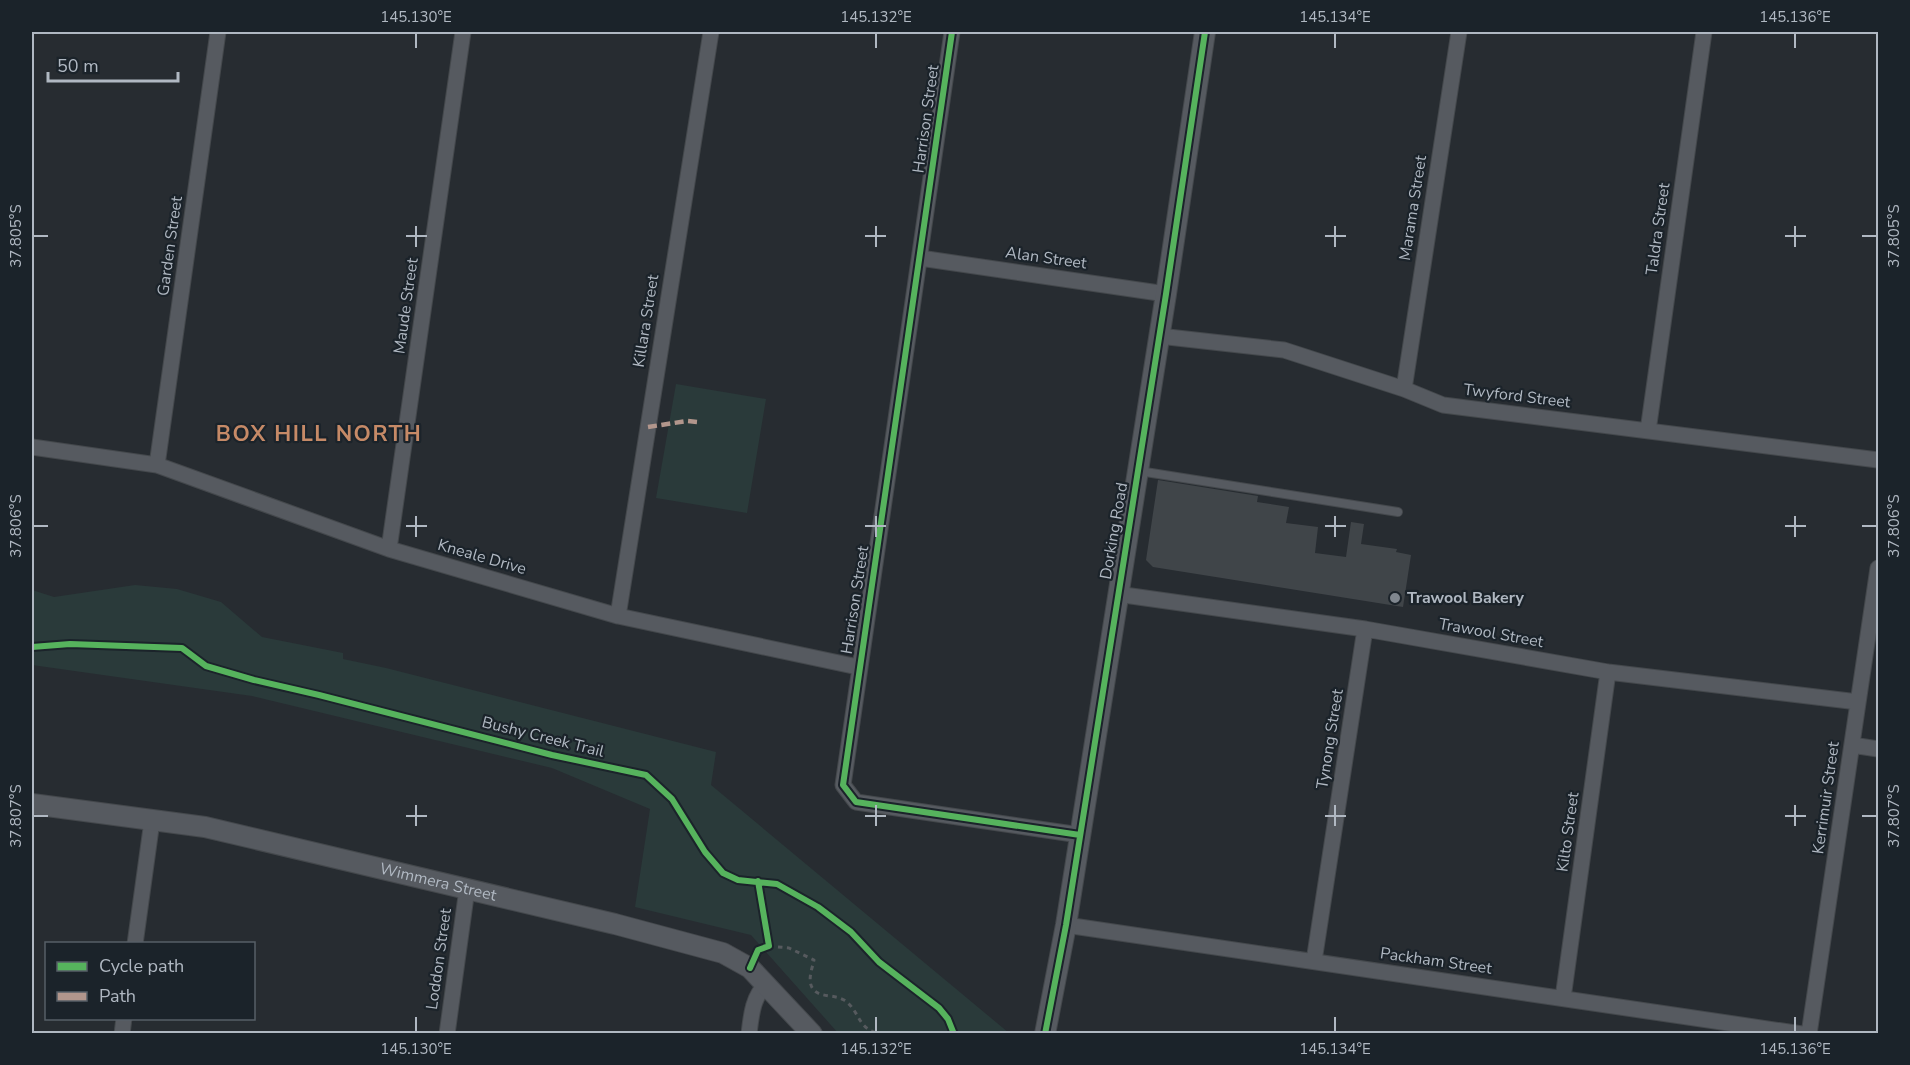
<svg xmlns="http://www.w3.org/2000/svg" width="1910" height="1065" font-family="'Nunito Sans',sans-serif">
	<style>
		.green { fill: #2a3a3a }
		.building { fill: #404549 }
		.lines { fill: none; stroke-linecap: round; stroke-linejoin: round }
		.service-casing { stroke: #44484c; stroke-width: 10 }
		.minor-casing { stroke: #44484c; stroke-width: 17 }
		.tertiary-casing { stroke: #44484c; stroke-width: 22 }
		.path { stroke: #565a5e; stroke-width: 3; stroke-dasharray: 4.5 4.5; stroke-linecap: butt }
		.service { stroke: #565a60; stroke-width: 8 }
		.minor { stroke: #565a60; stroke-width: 15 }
		.tertiary { stroke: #565a60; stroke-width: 20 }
		.quiet { stroke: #b2968c; stroke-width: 4.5; stroke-dasharray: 9 4.5; stroke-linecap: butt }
		.cycleway-casing { stroke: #1b232a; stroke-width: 10 }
		.cycleway { stroke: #56b35d; stroke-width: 6 }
		.ticks { fill: none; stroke: #b0b8c2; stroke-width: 2 }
		.poi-dot { fill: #80878f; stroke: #1b232a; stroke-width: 2 }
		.labels { text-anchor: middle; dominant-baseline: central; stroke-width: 4.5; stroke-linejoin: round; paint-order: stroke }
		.street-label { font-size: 16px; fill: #b0b8c2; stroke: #1b232a }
		.poi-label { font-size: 16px; font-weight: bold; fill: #b0b8c2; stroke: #1b232a; text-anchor: start }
		.district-label { font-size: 22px; font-weight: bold; letter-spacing: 1.5px; fill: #c68a67; stroke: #1b232a }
		.neatline { fill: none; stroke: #b0b8c2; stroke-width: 2 }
		.ticks-label { font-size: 15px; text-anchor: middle; fill: #b0b8c2 }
	</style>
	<rect width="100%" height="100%" fill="#272c31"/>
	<path class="green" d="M676,384L766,399L747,513L656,498Z
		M135,585L177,589L221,602L262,637L343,653V659L386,668L716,752L711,785L1009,1033H838L751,935L635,907L650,809L552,768L252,696L32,665V590L54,597Z"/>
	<path class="building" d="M1158,480L1258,496L1257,502L1289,507L1286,523L1318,527L1315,553L1346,557L1351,522L1364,524L1361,544L1397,549L1396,552L1411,555L1403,607L1153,567L1146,560Z"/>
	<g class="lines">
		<g class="service-casing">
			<path id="service" d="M1139,471L1398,512"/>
		</g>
		<g class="minor-casing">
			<path id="minor" d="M952,32L843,785L856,802L1080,835
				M920,258L1166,294
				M1159,336L1284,350L1404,389L1443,405L1878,460
				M1404,389L1459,32
				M1648,431L1704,32
				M32,447L157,465L389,549L618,616L858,667
				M157,465L218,32
				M389,549L463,32
				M1117,594L1365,629L1608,672L1858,702
				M618,616L711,32
				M1852,745L1878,749
				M1066,925L1802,1034
				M135,944L152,821
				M1314,961L1365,629
				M1563,998L1608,672
				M122,1034L124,1018
				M447,1034L467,889
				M749,1034C751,1016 753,995 767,984
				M1809,1034L1878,568"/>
		</g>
		<g class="tertiary-casing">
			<g id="tertiary">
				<path id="s1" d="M32,804L205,827L615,924L723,953L750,968L812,1034"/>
				<path d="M1045,1034L1066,925L1166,294L1205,32"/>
			</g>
		</g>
		<path class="path" d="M769,946L789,948L814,960C812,969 807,981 813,989C820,998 834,994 844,1000C861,1011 856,1030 882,1034"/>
		<use href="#service" class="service"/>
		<use href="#minor" class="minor"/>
		<use href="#tertiary" class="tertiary"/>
		<path class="quiet" d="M648,427L687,421L698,422"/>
		<g class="cycleway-casing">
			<path id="cycleway" d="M952,32L843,785L856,802L1080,835
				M32,647L70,644L182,648L206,666L254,680L319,695L552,755L646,775L672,799L705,852L723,873L738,880L777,884L818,907L851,932L879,962L939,1008L948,1019L954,1034
				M750,968L758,950L769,946L758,881
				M1045,1034L1066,925L1166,294L1205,32"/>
		</g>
		<use href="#cycleway" class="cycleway"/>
	</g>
	<path class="ticks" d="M416,33V48M876,33V48M1335,33V48M1795,33V48M416,226V247M876,226V247M1335,226V247M1795,226V247M33,236H48M406,236H427M865,236H886M1325,236H1346M1785,236H1806M1862,236H1877M416,516V537M876,516V537M1335,516V537M1795,516V537M33,526H48M406,526H427M865,526H886M1325,526H1346M1785,526H1806M1862,526H1877M416,805V826M876,805V826M1335,805V826M1795,805V826M33,816H48M406,816H427M865,816H886M1325,816H1346M1785,816H1806M1862,816H1877M416,1017V1032M876,1017V1032M1335,1017V1032M1795,1017V1032"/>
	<circle class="poi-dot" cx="1395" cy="598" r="6"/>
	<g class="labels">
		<g class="street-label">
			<text transform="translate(926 119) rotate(-82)">Harrison Street</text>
			<text transform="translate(1413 208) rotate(-81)">Marama Street</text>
			<text transform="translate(1658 229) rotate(-82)">Taldra Street</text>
			<text transform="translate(170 246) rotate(-82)">Garden Street</text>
			<text transform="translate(1046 258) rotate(8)">Alan Street</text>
			<text transform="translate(406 306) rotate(-82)">Maude Street</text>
			<text transform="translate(646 321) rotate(-81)">Killara Street</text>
			<text transform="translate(1517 396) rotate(7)">Twyford Street</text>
			<text transform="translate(1114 531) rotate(-80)">Dorking Road</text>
			<text transform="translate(482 557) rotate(16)">Kneale Drive</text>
			<text transform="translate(855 600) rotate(-81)">Harrison Street</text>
			<text transform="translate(1491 633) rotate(10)">Trawool Street</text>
			<text transform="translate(543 737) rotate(14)">Bushy Creek Trail</text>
			<text transform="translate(1330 739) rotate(-81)">Tynong Street</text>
			<text transform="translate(1826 798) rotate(-82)">Kerrimuir Street</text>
			<text transform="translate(1568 832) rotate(-82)">Kilto Street</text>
			<text stroke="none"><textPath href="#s1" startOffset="414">Wimmera Street</textPath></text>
			<text transform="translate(439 959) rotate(-82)">Loddon Street</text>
			<text transform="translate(1436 961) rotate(8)">Packham Street</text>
		</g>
		<g class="poi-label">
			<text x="1407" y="598">Trawool Bakery</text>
		</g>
		<g class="district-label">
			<text x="319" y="434">BOX HILL NORTH</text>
		</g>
	</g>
	<rect width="1910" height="1065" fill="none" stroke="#1b232a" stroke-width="66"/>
	<rect x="45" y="942" width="210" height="78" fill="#1b232a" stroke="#575f67" stroke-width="1.5"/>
	<rect x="57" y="962" width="30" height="9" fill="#56b35d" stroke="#575f67" stroke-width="1.5"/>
	<text x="99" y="972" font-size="18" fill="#b0b8c2">Cycle path</text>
	<rect x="57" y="992" width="30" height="9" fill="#b2968c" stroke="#575f67" stroke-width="1.5"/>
	<text x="99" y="1002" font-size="18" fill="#b0b8c2">Path</text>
	<path d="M48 72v9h130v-9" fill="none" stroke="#b0b8c2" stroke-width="3"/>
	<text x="57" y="72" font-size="18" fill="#b0b8c2" stroke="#1b232a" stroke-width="4.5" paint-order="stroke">50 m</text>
	<rect x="33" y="33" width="1844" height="999" class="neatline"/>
	<g class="ticks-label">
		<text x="416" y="22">145.130°E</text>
		<text x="876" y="22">145.132°E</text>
		<text x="1335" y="22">145.134°E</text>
		<text x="1795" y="22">145.136°E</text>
		<text transform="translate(16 236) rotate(-90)" y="5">37.805°S</text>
		<text transform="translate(1894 236) rotate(-90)" y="5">37.805°S</text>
		<text transform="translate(16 526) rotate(-90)" y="5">37.806°S</text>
		<text transform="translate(1894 526) rotate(-90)" y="5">37.806°S</text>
		<text transform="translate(16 816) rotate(-90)" y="5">37.807°S</text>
		<text transform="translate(1894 816) rotate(-90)" y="5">37.807°S</text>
		<text x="416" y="1054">145.130°E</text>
		<text x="876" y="1054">145.132°E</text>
		<text x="1335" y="1054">145.134°E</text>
		<text x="1795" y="1054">145.136°E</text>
	</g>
</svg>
